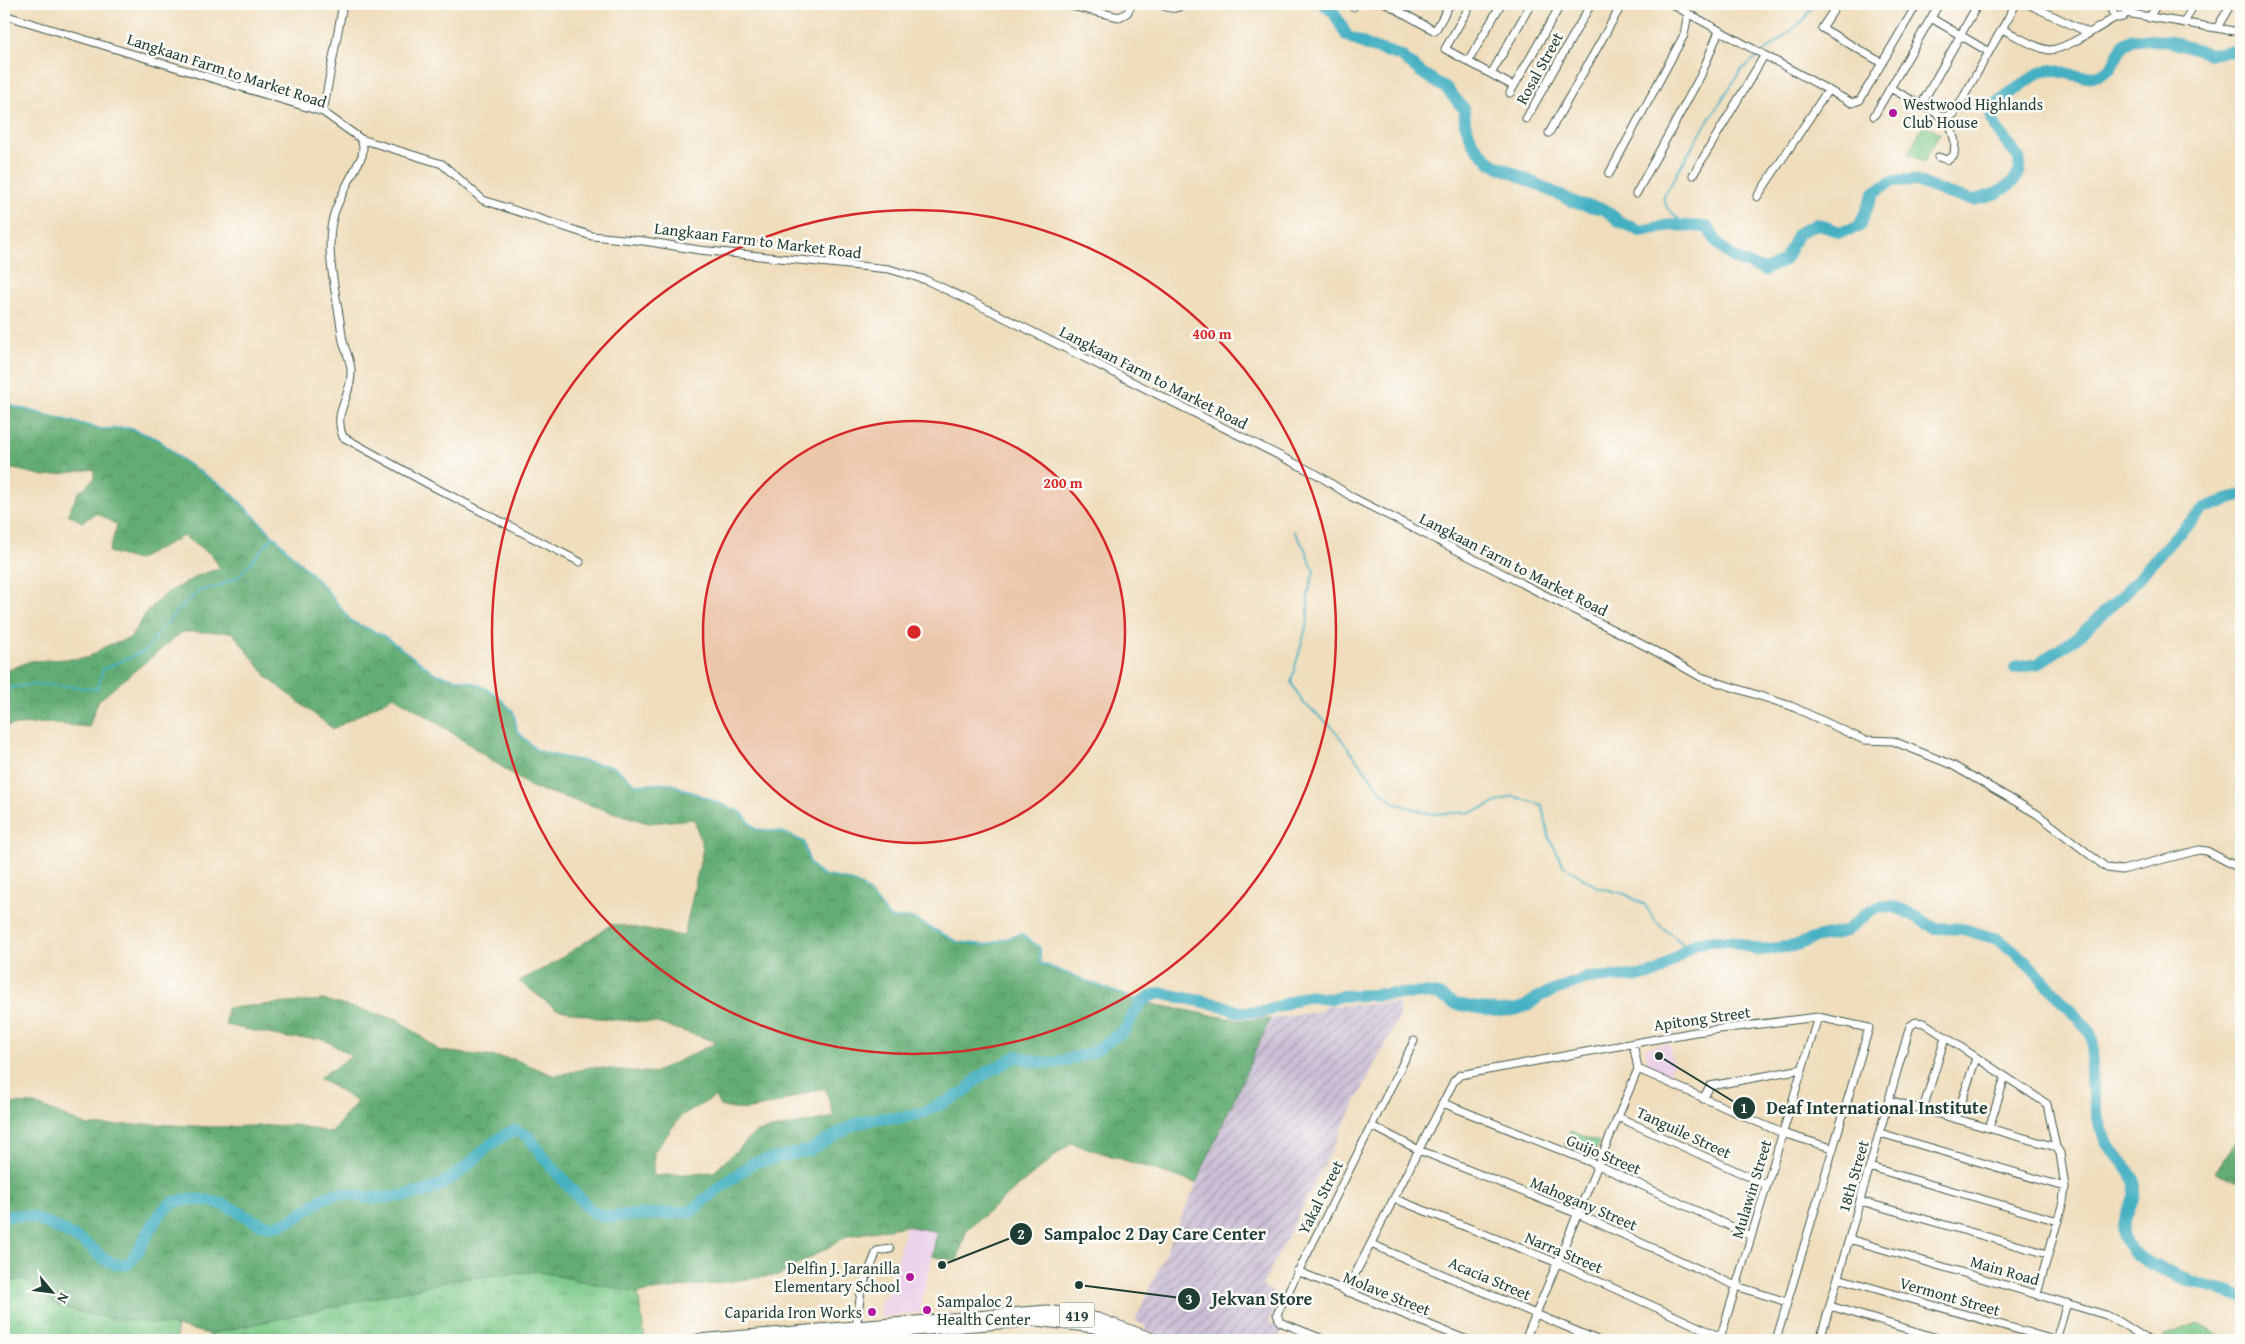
<svg xmlns="http://www.w3.org/2000/svg" width="2245" height="1344" font-family="'Gentium Book Plus',serif">
	<style>
		.built { fill: #ecd1ea }
		.industrial { fill: url(#industrial-furrows) }
		.grass { fill: url(#grass-tufts); stroke: #4c835e }
		.forest { fill: url(#forest-crowns); stroke: #417554; fill-rule: evenodd }
		.green { fill: #7ac989; stroke: #4c835e }
		.lines { fill: none; stroke-linecap: round; stroke-linejoin: round }
		.stream { stroke: #44b0c2; stroke-width: 2 }
		.river { stroke: #44b0c2; stroke-width: 12 }
		.street-casing { stroke: #3e5548; stroke-width: 9 }
		.primary-casing { stroke: #3e5548; stroke-width: 13 }
		.street { stroke: #fff; stroke-width: 7 }
		.primary { stroke: #fff; stroke-width: 11 }
		.ring { fill: none; stroke: #d62828; stroke-width: 2.5 }
		.poi-dot { fill: #b5179e; stroke: #fdfcf7; stroke-width: 2 }
		.labels { text-anchor: middle; dominant-baseline: central; stroke-width: 5; stroke-linejoin: round; paint-order: stroke }
		.shield { fill: #fdfcf7; stroke: #62766e; stroke-width: 1 }
		.shield-label { font-size: 15px; font-weight: bold; fill: #1f3d34 }
		.street-label { font-size: 16px; fill: #1f3d34; stroke: #fdfcf7 }
		.poi-label { font-size: 16px; fill: #1f3d34; stroke: #fdfcf7; text-anchor: start }
		.centre { fill: #d62828; stroke: #fdfcf7; stroke-width: 2.5 }
		.ring-label { font-size: 15px; text-anchor: middle; font-weight: bold; fill: #d62828; stroke: #fdfcf7; stroke-width: 5; stroke-linejoin: round; paint-order: stroke }
		.leader { fill: none; stroke: #1f3d34; stroke-width: 2 }
		.callout-dot { fill: #1f3d34; stroke: #fdfcf7; stroke-width: 2 }
		.mark-label { font-size: 15px; text-anchor: middle; font-weight: bold; fill: #fff }
		.callout-label { font-size: 18px; text-anchor: middle; font-weight: bold; fill: #1f3d34; stroke: #fdfcf7; stroke-width: 5; stroke-linejoin: round; paint-order: stroke }
	</style>
	<defs>
		<pattern id="industrial-furrows" width="10" height="10" patternUnits="userSpaceOnUse" patternTransform="scale(1.25)"><rect width="10" height="10" fill="#cbbfd5"/><path d="M-1 1l2-2M0 10L10 0M9 11l2-2" fill="none" stroke="#a49cae"/></pattern>
		<pattern id="grass-tufts" width="24" height="20" patternUnits="userSpaceOnUse" patternTransform="scale(1.25)"><rect width="24" height="20" fill="#7ac989"/><path d="M3 7l-1-3M5 7V3M7 7l1-3M15 17l-1-3M17 17v-4M19 17l1-3" fill="none" stroke="#63a471"/></pattern>
		<pattern id="forest-crowns" width="20" height="18" patternUnits="userSpaceOnUse" patternTransform="scale(1.25)"><rect width="20" height="18" fill="#63ad75"/><path d="M2 6a3 3 0 1 1 6 0M12 15a3 3 0 1 1 6 0" fill="none" stroke="#518e61"/></pattern>
	</defs>
	<rect width="100%" height="100%" fill="#fdfcf7"/>
	<filter id="ink" filterUnits="userSpaceOnUse"><feTurbulence type="fractalNoise" baseFrequency=".02" numOctaves="2"/><feDisplacementMap in="SourceGraphic" scale="10" xChannelSelector="R" yChannelSelector="G"/><feConvolveMatrix kernelMatrix="1 2 1 2 8 2 1 2 1" color-interpolation-filters="sRGB"/></filter>
	<filter id="wash" filterUnits="userSpaceOnUse"><feTurbulence type="fractalNoise" baseFrequency=".0096" numOctaves="4" result="noise"/><feDisplacementMap in="SourceGraphic" scale="20" xChannelSelector="R" yChannelSelector="G"/><feGaussianBlur stdDeviation="1.12" result="paint"/><feColorMatrix in="noise" values="0 0 0 0 0 0 0 0 0 0 0 0 0 0 0 0 0 1.4 0 .05"/><feComposite in="paint" operator="in"/></filter>
	<g filter="url(#wash)">
		<rect width="100%" height="100%" fill="#efddbc"/>
		<path class="built" d="M1669,1043L1673,1064L1669,1074L1648,1063L1645,1048Z
			M906,1225L938,1232L919,1313L880,1317L881,1299L887,1298Z"/>
		<path class="industrial" d="M1399,1003V1017L1262,1286L1283,1296L1269,1319L1272,1325L1283,1328L1277,1340H1171L1145,1330L1146,1326L1135,1321L1270,1019L1321,1011L1327,1006Z"/>
		<path class="grass" d="M536,1271L638,1293L645,1340H209V1334L459,1279Z
			M24,1279L55,1304L90,1315L176,1326L177,1340H4V1282Z"/>
		<path class="forest" d="M4,399L12,406L101,429L129,428L158,439L182,460L228,490L326,589L351,621L384,636L436,674L475,683L497,695L514,713L517,731L536,750L556,756L614,767L637,785L669,783L741,812L755,829L782,832L804,842C812,889 832,869 862,886C873,893 882,909 890,918H912L958,942L986,945L1022,934L1040,948L1041,963L1141,1002L1238,1020L1270,1019L1196,1183L1071,1143L967,1229L957,1261L932,1256L937,1232L906,1226L848,1236L780,1275L638,1293L536,1271L459,1279L209,1334L176,1326L90,1315L55,1304L24,1279L4,1282V1103L35,1104L88,1126L154,1124L212,1127L296,1125L331,1133L357,1102L319,1078L352,1056L323,1039L288,1038L225,1025L227,1008L323,1000L397,1019L440,1051L514,1059L555,1076L591,1067L654,1073L717,1042L657,1023L597,1018L556,1009L519,981L549,966L612,924L684,936L703,848L694,819L648,823L531,787L436,722L394,696L333,729L268,678L232,632H182L98,701L89,727L47,723L4,726V672L30,661L87,658L106,646L130,638L149,609L167,593L197,576L220,568L212,555L183,536L137,560L109,552L117,525L97,513L82,522L68,514L78,493L94,479V469L45,476L4,467ZM825,1088L834,1117L756,1132L714,1172L653,1176L654,1152L682,1115L715,1097L720,1106C755,1118 791,1095 825,1088Z
			M2241,1134V1183L2215,1172Z"/>
		<path class="green" d="M1924,124L1940,133L1924,162L1908,153Z
			M1570,1131L1599,1142L1594,1157L1564,1145Z
			M2198,1323L2229,1340H2166L2163,1336Z"/>
		<g class="lines">
			<path class="stream" d="M1764,52L1803,21L1814,4
				M1686,226L1668,209L1663,198L1699,135L1741,70L1760,55
				M4,399L12,406L101,429L129,428L158,439L182,460L228,490L326,589L351,621L384,636L436,674L475,683L497,695L514,713L517,731L536,750L556,756L614,767L637,785L669,783L741,812L755,829L782,832L804,842C812,889 832,869 862,886C872,893 882,909 890,918H912L958,942L986,945L1022,934L1040,948V963L1141,1002
				M1294,531L1305,549L1314,571L1308,594V620L1291,682L1303,703L1332,727L1381,791L1395,803L1430,814L1473,812L1513,796L1542,805L1549,837L1563,865L1597,887L1625,894L1645,905L1656,922L1688,948
				M4,691C27,679 71,687 97,689L103,669L145,651L174,614L200,590L214,588L238,577L273,537"/>
			<path class="river" d="M1324,4L1334,13L1347,36L1369,46L1401,56L1422,73L1447,89L1464,109L1465,123L1473,144L1491,163L1579,204L1604,209L1619,221L1640,231L1671,225L1707,227C1725,257 1733,259 1765,270L1785,260L1798,233L1817,224L1840,232L1859,227L1874,192L1892,181L1913,180L1950,194L1974,200L1997,193L2013,182L2020,171L2019,158L1995,127L1991,114L1996,103L2040,72L2052,70L2084,77L2100,75L2111,68L2123,45L2133,39L2168,41L2210,54L2241,50
				M2015,668L2037,664L2077,638L2128,590L2173,539L2205,508L2241,495
				M4,1216C11,1216 19,1215 26,1216C42,1219 67,1233 82,1241C95,1249 106,1266 124,1265C139,1264 152,1210 175,1202C192,1196 218,1201 233,1209C245,1215 257,1225 271,1226C295,1226 312,1200 335,1194C345,1192 358,1197 368,1198C389,1198 413,1196 432,1189C464,1177 483,1143 515,1130L529,1137L548,1163L591,1211L605,1217L691,1212L706,1198L753,1163L810,1150L855,1124L879,1118H901L925,1112L965,1092L978,1078L1017,1056L1037,1062L1054,1063L1091,1053L1124,1031L1141,1002L1149,997L1160,993L1220,1005L1239,1012H1264L1306,996L1329,999L1342,996L1424,993L1439,995L1455,1004L1496,1011L1514,1010L1526,1006L1540,996L1587,978L1642,976L1658,972L1688,948L1697,943L1709,941H1731L1760,950L1794,946L1815,938L1846,931L1869,912L1879,907L1890,906L1903,910L1935,928L1963,929L1997,939L2013,950L2034,970L2086,1027C2100,1045 2088,1066 2092,1086C2095,1105 2099,1132 2110,1148C2117,1158 2128,1166 2133,1178C2141,1197 2123,1213 2123,1232C2124,1267 2214,1287 2241,1297"/>
		</g>
	</g>
	<g filter="url(#ink)">
		<g class="lines">
			<g class="street-casing">
				<path id="street" d="M1063,4L1119,17L1127,13L1132,4
					M1160,4C1168,8 1175,11 1182,4
					M1350,4L1353,7L1355,4
					M1387,4L1435,31L1450,4
					M1471,4L1445,49L1513,86
					M1613,4L1620,8
					M1671,4L1852,103L1860,100L1917,4
					M1905,4L1914,9
					M2028,4L2089,33
					M2114,4L2112,12L2118,18L2123,17L2126,13L2125,4
					M1837,5L1822,28L1882,63
					M2126,13L2234,31L2241,30
					M4,15L323,112L361,139L442,164L483,200L592,236L644,241L699,250L889,269L926,280L993,312L1318,475L1352,497L1653,650L1701,677L1791,706L1864,740L1893,741L1952,765L2037,814L2107,868L2122,870L2199,850L2207,851L2241,869
					M1931,18L1989,52
					M2149,18L2157,4
					M2184,23L2194,4
					M2217,28L2231,4
					M2002,29C2016,35 2034,48 2049,50C2064,51 2102,25 2116,17
					M1468,62L1501,4
					M1491,74L1531,4
					M1890,88L1943,117L1954,114L2016,4
					M1510,93L1561,4
					M1921,105L1978,4
					M323,112L343,4
					M1874,116L1939,4
					M1526,119L1591,4
					M1549,133L1622,4
					M361,139L363,147L362,156C353,174 342,192 335,211C322,246 338,299 342,335C343,348 351,358 351,371C352,398 332,411 343,437L428,484L580,562
					M1938,157L1948,160L1954,155L1955,142L1948,117
					M1609,174L1684,35L1688,13
					M1693,175L1764,56
					M1636,194L1701,75L1719,31
					M1757,197L1828,90
					M1638,1069L1782,1133L1832,1148
					M1703,1099L1710,1086L1802,1069
					M1889,1100L2056,1147
					M1443,1103L1598,1165L1751,1236
					M1923,1109L1945,1038
					M1618,1117L1767,1185
					M1956,1119L1976,1058
					M1372,1126L1419,1150L1578,1214L1736,1286L1787,1302
					M1989,1128L2005,1077
					M1880,1133L2065,1187
					M1870,1167L2058,1221
					M1395,1199L1558,1263L1721,1337
					M1860,1201L2048,1254
					M1849,1239L2106,1315L2120,1322L2148,1340
					M1371,1244L1597,1340
					M1297,1271L1467,1340
					M1838,1278L2054,1340
					M1346,1292L1454,1081L1460,1075L1695,1032L1818,1017L1869,1028L1776,1340
					M1830,1306L1944,1340
					M856,1329L861,1291L877,1251L890,1249
					M1720,1339L1818,1017
					M903,1340L905,1327
					M1325,1340L1280,1322L1277,1314L1414,1041
					M1525,1340L1638,1069L1633,1043
					M1820,1340L1910,1026L1916,1022L1924,1023L2047,1104L2056,1147L2060,1153L2065,1187L2063,1202L2037,1294
					M2056,1340L2067,1303"/>
			</g>
			<g class="primary-casing">
				<path id="primary" d="M698,1340L1047,1311L1098,1319L1155,1340
					M793,1340L1036,1320L1095,1327L1131,1340"/>
			</g>
			<use href="#street" class="street"/>
			<use href="#primary" class="primary"/>
		</g>
	</g>
	<circle cx="914" cy="632" r="211" fill="#d62828" fill-opacity=".12"/>
	<g class="ring">
		<circle cx="914" cy="632" r="211"/>
		<circle cx="914" cy="632" r="422"/>
	</g>
	<g class="poi-dot">
		<circle cx="1893" cy="113" r="5"/>
		<circle cx="910" cy="1277" r="5"/>
		<circle cx="927" cy="1310" r="5"/>
		<circle cx="872" cy="1312" r="5"/>
	</g>
	<g class="labels">
		<rect class="shield" x="1059.5" y="1302.5" width="35" height="25" rx="4"/>
		<g class="shield-label">
			<text x="1077" y="1315">419</text>
		</g>
		<g class="street-label">
			<text transform="translate(1539 68) rotate(-61)">Rosal Street</text>
			<text transform="translate(227 70) rotate(18)">Langkaan Farm to Market Road</text>
			<text transform="translate(758 240) rotate(7)">Langkaan Farm to Market Road</text>
			<text transform="translate(1154 377) rotate(27)">Langkaan Farm to Market Road</text>
			<text transform="translate(1514 564) rotate(27)">Langkaan Farm to Market Road</text>
			<text transform="translate(1702 1018) rotate(-8)">Apitong Street</text>
			<text transform="translate(1684 1132) rotate(25)">Tanguile Street</text>
			<text transform="translate(1604 1154) rotate(23)">Guijo Street</text>
			<text transform="translate(1853 1176) rotate(-74)">18th Street</text>
			<text transform="translate(1751 1189) rotate(-73)">Mulawin Street</text>
			<text transform="translate(1320 1197) rotate(-63)">Yakal Street</text>
			<text transform="translate(1584 1203) rotate(23)">Mahogany Street</text>
			<text transform="translate(1564 1252) rotate(23)">Narra Street</text>
			<text transform="translate(2005 1270) rotate(16)">Main Road</text>
			<text transform="translate(1490 1278) rotate(23)">Acacia Street</text>
			<text transform="translate(1387 1293) rotate(22)">Molave Street</text>
			<text transform="translate(1950 1296) rotate(16)">Vermont Street</text>
		</g>
		<g class="poi-label">
			<text x="1903" y="104">Westwood Highlands<tspan x="1903" dy="18">Club House</tspan></text>
			<text x="900" y="1268" text-anchor="end">Delfin J. Jaranilla<tspan x="900" dy="18">Elementary School</tspan></text>
			<text x="937" y="1301">Sampaloc 2<tspan x="937" dy="18">Health Center</tspan></text>
			<text x="862" y="1312" text-anchor="end">Caparida Iron Works</text>
		</g>
	</g>
	<circle cx="914" cy="632" r="8" class="centre"/>
	<g class="ring-label">
		<text x="1212" y="339">400 m</text>
		<text x="1063" y="488">200 m</text>
	</g>
	<path class="leader" d="M1659 1056L1744 1108M942 1265L1021 1234M1079 1285L1189 1299"/>
	<g class="callout-dot">
		<circle cx="1659" cy="1056" r="5"/>
		<circle cx="942" cy="1265" r="5"/>
		<circle cx="1079" cy="1285" r="5"/>
		<circle cx="1744" cy="1108" r="12"/>
		<circle cx="1021" cy="1234" r="12"/>
		<circle cx="1189" cy="1299" r="12"/>
	</g>
	<g class="mark-label">
		<text x="1744" y="1113">1</text>
		<text x="1021" y="1239">2</text>
		<text x="1189" y="1304">3</text>
	</g>
	<g class="callout-label">
		<text x="1877" y="1114">Deaf International Institute</text>
		<text x="1155" y="1240">Sampaloc 2 Day Care Center</text>
		<text x="1262" y="1305">Jekvan Store</text>
	</g>
	<rect width="2245" height="1344" fill="none" stroke="#fdfcf7" stroke-width="20"/>
	<g transform="translate(52 1292) rotate(119)" stroke="#fdfcf7" stroke-width="4" paint-order="stroke">
	<path d="M0-4L9 19L0 12L-9 19Z" fill="#1f3d34"/>
	<text y="-8" font-size="14" font-weight="bold" text-anchor="middle" fill="#1f3d34">N</text>
	</g>
</svg>
